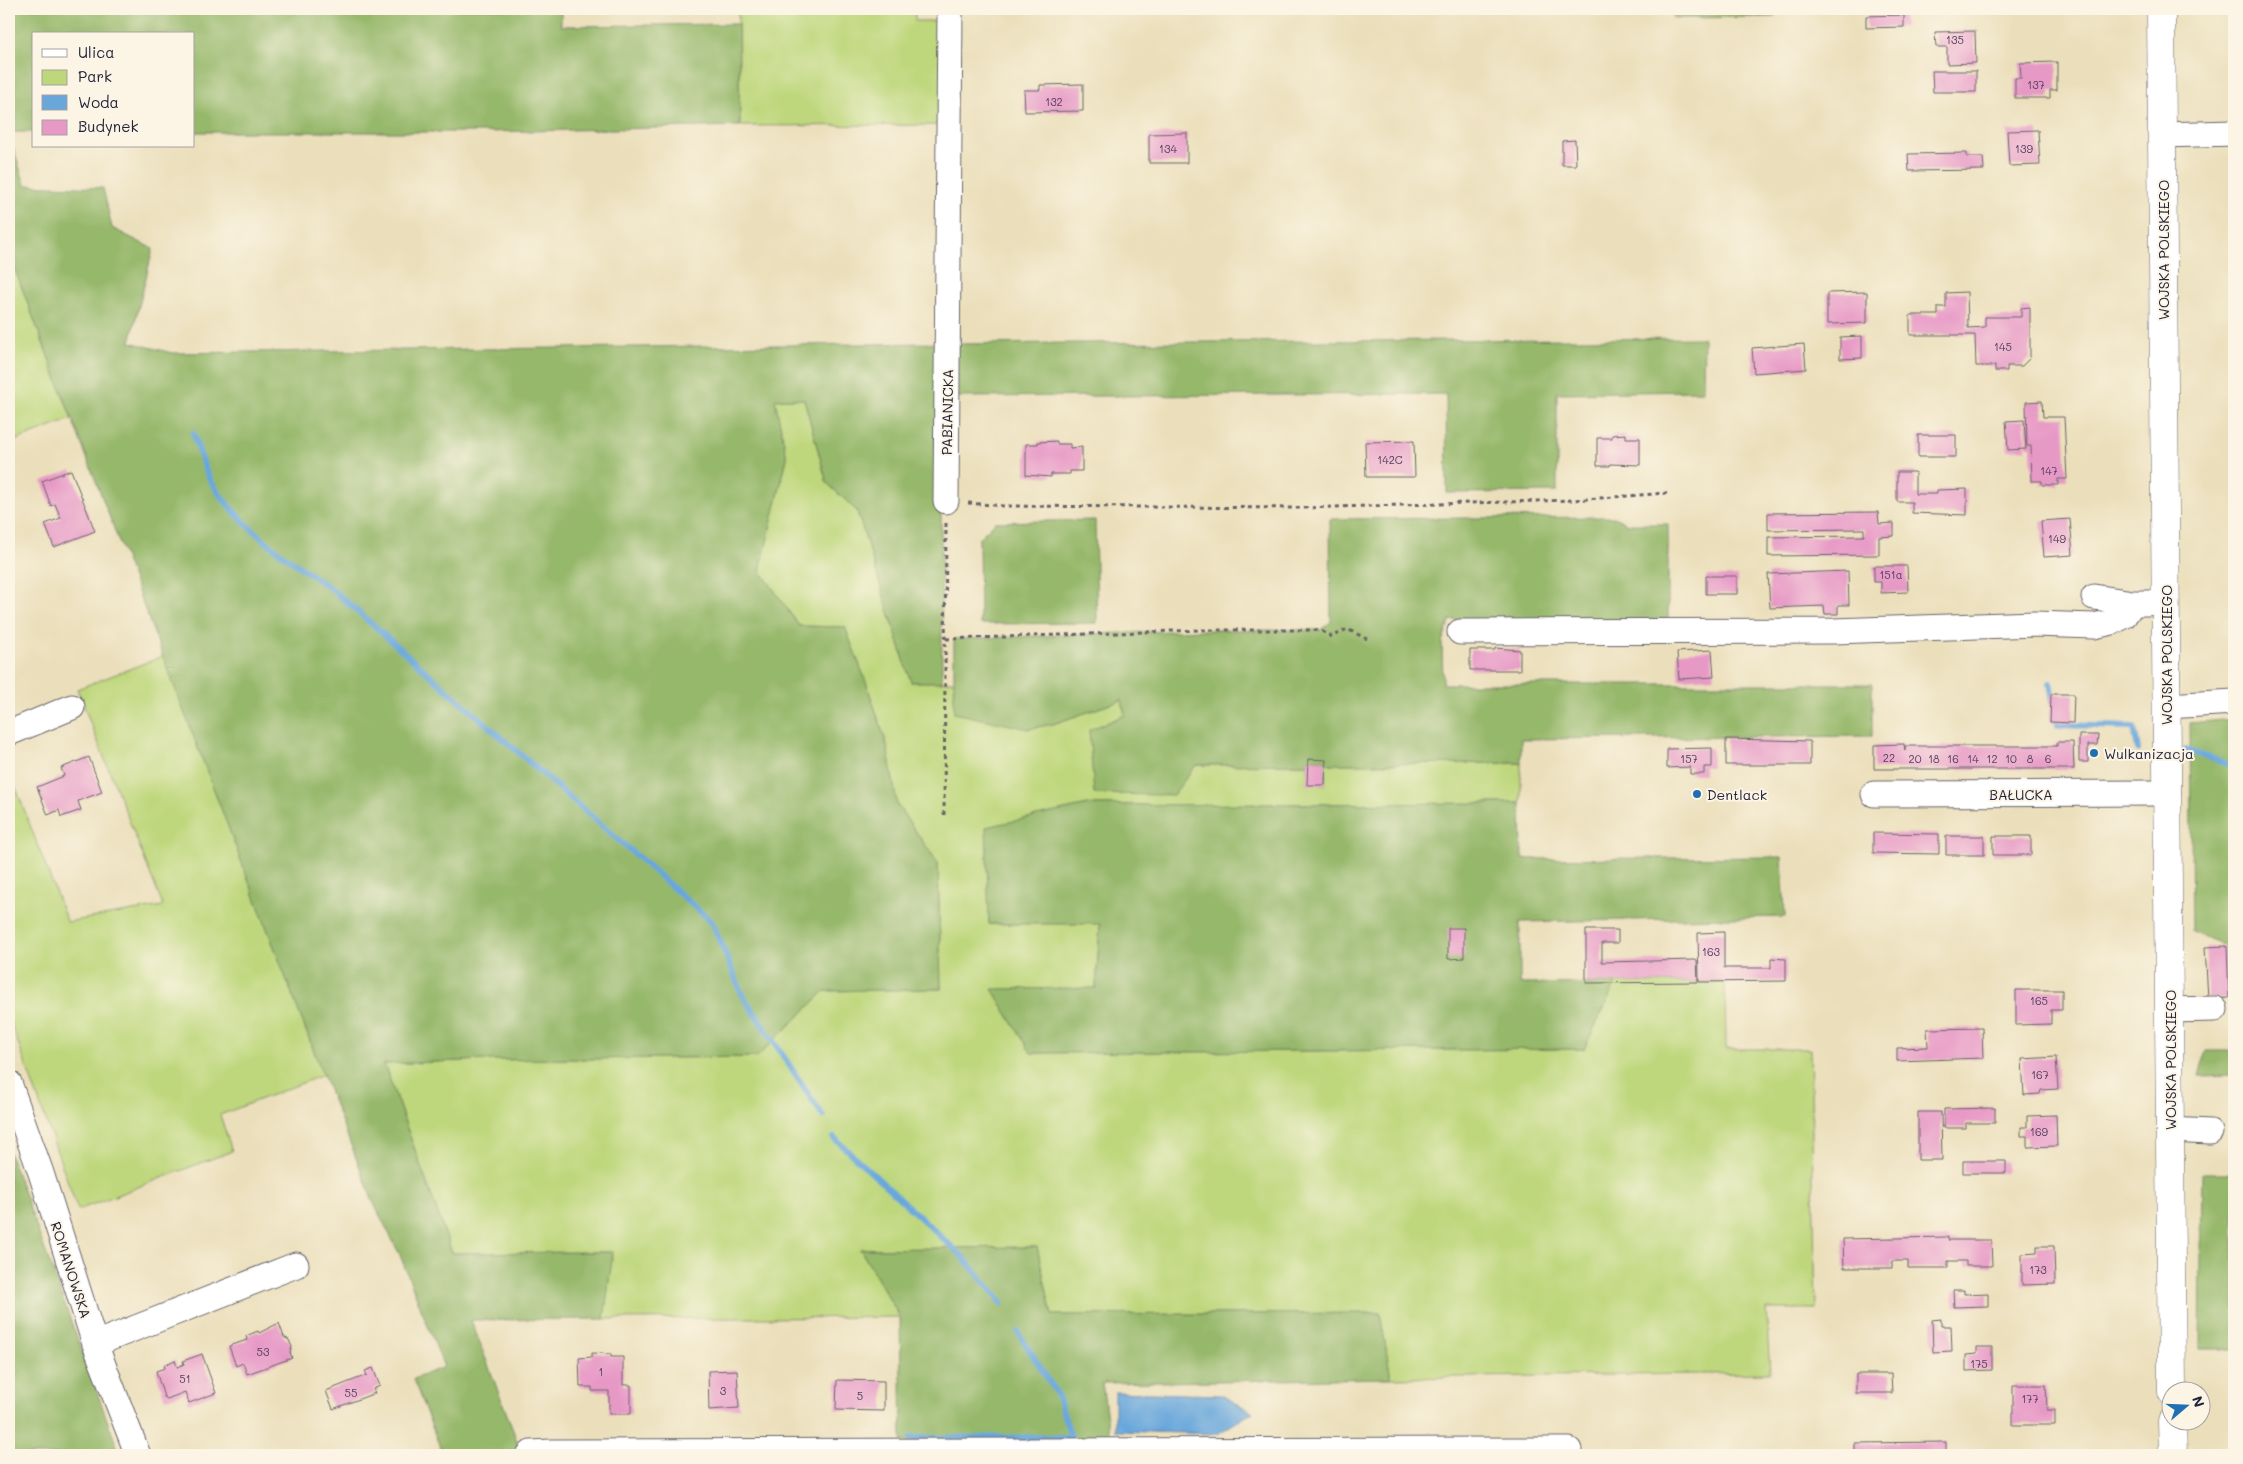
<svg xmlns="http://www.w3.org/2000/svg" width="2243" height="1464" font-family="Mali,sans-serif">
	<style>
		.green { fill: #bed77b; stroke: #707c5b }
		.forest { fill: #96b86b; stroke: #5c6d53 }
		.water { fill: #69a7db; stroke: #46648b }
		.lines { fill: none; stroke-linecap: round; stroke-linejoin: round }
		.stream { stroke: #69a7db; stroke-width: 6 }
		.building { fill: #e799c6 }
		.minor-casing { stroke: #686468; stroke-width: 27 }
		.major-casing { stroke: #686468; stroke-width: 29 }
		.path { stroke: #686468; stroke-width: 3; stroke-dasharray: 4 4; stroke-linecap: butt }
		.minor { stroke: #fff; stroke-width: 25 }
		.major { stroke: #fff; stroke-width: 28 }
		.poi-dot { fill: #1f6fb2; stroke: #fcf5e5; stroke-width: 2 }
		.labels { text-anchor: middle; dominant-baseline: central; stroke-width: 4; stroke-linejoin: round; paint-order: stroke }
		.number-label { font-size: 11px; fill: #53405e }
		.street-label { font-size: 14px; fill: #22223b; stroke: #fcf5e5 }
		.poi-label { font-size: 14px; fill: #22223b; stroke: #fcf5e5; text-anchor: start }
	</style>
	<rect width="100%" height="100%" fill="#fcf5e5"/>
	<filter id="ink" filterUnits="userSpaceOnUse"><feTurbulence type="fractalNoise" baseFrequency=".02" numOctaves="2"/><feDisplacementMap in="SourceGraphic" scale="10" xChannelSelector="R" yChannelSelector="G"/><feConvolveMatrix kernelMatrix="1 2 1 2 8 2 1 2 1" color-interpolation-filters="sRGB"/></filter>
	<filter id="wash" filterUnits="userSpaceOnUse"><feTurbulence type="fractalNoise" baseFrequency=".0096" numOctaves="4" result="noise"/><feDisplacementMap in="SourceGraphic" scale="20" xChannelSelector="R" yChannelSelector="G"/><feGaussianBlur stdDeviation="1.12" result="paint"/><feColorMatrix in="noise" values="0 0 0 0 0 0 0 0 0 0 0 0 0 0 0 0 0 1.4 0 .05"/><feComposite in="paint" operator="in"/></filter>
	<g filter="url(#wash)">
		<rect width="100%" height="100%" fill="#ebdfbb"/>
		<path class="green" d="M738,9H915V21H945L943,125L740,126Z
			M9,254L72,419L9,443Z
			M774,399H804L827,483L857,511L911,682L955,681L954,713L1053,724L1122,700L1125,715L1173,795L1196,765L1308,764L1307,784L1325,785L1326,760L1330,764L1521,763V803L1088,805L987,827L989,924L1100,923L1096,988L1031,1053L1584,1049L1616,983L1725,982L1726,1049H1810L1816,1309H1766L1770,1373L1391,1378L1380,1313L1052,1315L1037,1247L860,1249L900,1317L604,1319L612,1252L452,1253L384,1064L485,1060L756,1057L825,991L941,989L938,863L897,805L887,745L866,682L845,627L799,626L760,570L787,458Z
			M163,656L323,1075L220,1115L232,1151L78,1210L9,1018V770L67,922L163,906L77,689Z"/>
		<path class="forest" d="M9,9H561V26L738,24L740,126L486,132H194V34H34V132H9Z
			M1673,9H1775V17L1673,18Z
			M9,134L25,185L103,188L112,228L153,249L130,342L172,353L940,343L942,682H911L857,511L827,483L804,399H775L787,458L760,570L799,626L845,627L866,682L887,745L897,805L938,863L941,989L825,991L757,1057L485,1060L384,1064L452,1253L613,1252L604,1319L471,1320L519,1446H534L529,1455H443L413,1379L444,1367L400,1255L376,1208L323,1075L9,254Z
			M1704,338L1703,391L1557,393V492L1447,493L1446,394L952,397V344Z
			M1614,517L1628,524H1668V620H1450L1442,642L1443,684H1872V736L1521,739V763L1330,764L1326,760L1308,759V764L1196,765L1173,795L1094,794L1089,730L1125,715L1122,700L1053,724L1029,729L954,713V639L1201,630H1320L1331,622L1330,519Z
			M1095,520L1097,623L980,624L979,538L995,522Z
			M2234,719V949L2192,932L2190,723Z
			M1521,803L1522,859L1782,857L1785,917L1520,922V984L1616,983L1584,1049L1031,1053L992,989L1096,988L1100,924H989L986,827L1088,805Z
			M2206,1051H2234V1075L2199,1076Z
			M9,1152L120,1455H9Z
			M2202,1173H2234V1349H2200Z
			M1037,1247L1052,1315L1380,1313L1391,1378L1102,1383L1110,1440L902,1442L900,1317L860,1249Z"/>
		<path class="water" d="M1115,1392L1221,1395L1253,1412L1217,1434L1115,1431Z"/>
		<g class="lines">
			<path class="stream" d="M193,433C199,449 203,469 212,483C241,529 289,559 333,590L712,922L742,994L823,1116
				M2050,683L2053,701
				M2056,716L2058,725L2134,727L2138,750
				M2186,750L2227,764L2234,763
				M834,1138L963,1257L1002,1303
				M911,1438L1071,1437L1057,1394L1018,1332"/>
		</g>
		<g id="blocks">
			<path class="building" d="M1904,15V27L1866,28V16Z
				M1975,31L1976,63L1947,64V47H1936L1935,32Z
				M2057,62V90H2050V98H2015V78H2021L2020,63Z
				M1932,71H1976V92H1933Z
				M1083,84V111L1025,112L1024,90H1040V85Z
				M2038,130L2040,165L2009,166L2007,131Z
				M1187,133V163H1149V134Z
				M1575,140L1576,165H1562V141Z
				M1967,153V157H1983L1984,170L1909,171L1908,154Z
				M1867,292V323L1827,324V293Z
				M1967,292L1968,328L1985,327V317H2021V308L2030,307V358L2022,366H2007V371H1995V366H1976L1975,335H1910V315H1938V307H1946V293Z
				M1862,336V358L1840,359V337Z
				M1804,344L1806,369L1754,373L1752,348Z
				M2042,401L2043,417H2064L2067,479H2058V485H2042V481H2032L2031,446H2027L2026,402Z
				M2024,420L2026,449L2008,450L2006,421Z
				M1626,434V438H1640V465L1610,464V466H1597V438H1612V435Z
				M1918,435H1956V457H1918Z
				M1057,441V444H1070V448L1082,447V471H1070V474H1051V477L1026,475V444H1038V442Z
				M1414,441L1415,477H1366L1365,442Z
				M71,470L95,531L54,547L45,524L61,518L55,504L51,506L42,481Z
				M1897,472H1915V494H1937V490L1967,489V515L1912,513V502H1897Z
				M1878,512L1879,524L1894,523V536L1879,537V555L1768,556V537L1864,536V529L1768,530V513Z
				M2070,519L2073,555L2044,557L2041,521Z
				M1874,566H1907L1908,592L1881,593V582H1874Z
				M1848,571L1849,605H1838V614H1825L1824,606L1770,608L1768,574Z
				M1706,576H1737V594H1706Z
				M1495,648L1520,650V670H1470V650H1495Z
				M1712,650L1714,677L1679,679L1677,652Z
				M2051,694H2074L2073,723L2050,722Z
				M2079,735H2098L2097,745H2088V762H2079Z
				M1726,739L1810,741V765H1726Z
				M2057,742H2073L2074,769H1874V745L1904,744L1905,751V746H2057Z
				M1712,748V767H1704V774H1690V767L1667,768V749Z
				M89,757L102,792L78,801L81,810L61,817L59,810L48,815L37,787L64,776L61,768Z
				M1308,759L1326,760L1325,785H1307Z
				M1873,833L1939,834V854L1873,853Z
				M1946,836H1984V855H1946Z
				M1993,836H2031V855H1993Z
				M1448,928H1464V958L1448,959Z
				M1586,930H1618V943H1602V962L1697,960L1698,982L1586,983Z
				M1724,932V968H1771V958L1786,959V981L1699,982L1698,933Z
				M2227,946L2229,998L2208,999L2205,947Z
				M2016,990H2062V1010H2051V1024L2016,1025Z
				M1982,1028L1983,1058L1897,1061V1048L1928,1047L1927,1029Z
				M2056,1057L2058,1089L2041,1090L2040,1094L2024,1095L2022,1059Z
				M1995,1108V1123H1966V1128H1944V1109Z
				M1918,1112H1941L1942,1160H1918Z
				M2056,1115L2057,1146L2027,1147V1136H2021V1127H2027V1116Z
				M1963,1161H2006V1173H1963Z
				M1948,1237V1240H1991L1992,1266H1966V1261H1948V1268H1908V1261H1892V1268H1844L1843,1239Z
				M2037,1246H2054L2055,1284L2022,1285V1254L2037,1253Z
				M1953,1290H1964V1294L1988,1293V1306L1954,1307Z
				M1941,1319V1326H1951L1952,1351L1933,1352L1932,1320Z
				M279,1323L284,1337L289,1340L292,1347L290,1352L292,1358L247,1374L243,1363L236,1366L229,1346L247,1340L246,1336L258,1331L259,1333Z
				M1977,1347H1992V1370L1966,1371V1355L1977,1354Z
				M592,1353L611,1354V1357H623V1385H631V1414H609V1391H592V1387H580L579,1358L592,1357Z
				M202,1354L216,1393L189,1403L185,1392L167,1399L164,1397L156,1371L165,1368L164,1365L175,1360L177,1367L184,1364L183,1361Z
				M373,1368L380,1386L373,1389L375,1393L333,1409L326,1391L367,1375L365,1371Z
				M737,1370L739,1408L709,1410L708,1371Z
				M1856,1374H1891L1892,1393H1856Z
				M837,1380L884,1381V1411L836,1410Z
				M2013,1385H2046L2047,1410H2055V1425H2013Z
				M1946,1442V1455H1855V1443Z"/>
		</g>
	</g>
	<g filter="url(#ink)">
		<use href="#blocks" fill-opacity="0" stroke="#686468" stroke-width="1"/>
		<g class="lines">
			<g class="minor-casing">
				<path id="minor" d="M2162,135L2234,133
					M946,501L950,9
					M2094,597L2133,603H2148
					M1460,632L1834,631L2035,624L2094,626L2112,622L2124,616L2133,603
					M2167,706L2234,702
					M9,733L72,707
					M1874,794L2168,793
					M2169,1010L2215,1009
					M9,1083L41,1173L95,1344L138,1455
					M2170,1130L2210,1132
					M95,1344L296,1265
					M529,1455L531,1453L552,1452L1569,1450"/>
			</g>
			<g class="major-casing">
				<path id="major" d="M2161,9L2172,1392
					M2172,1422L2173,1455"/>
			</g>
			<path class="path" d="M968,503L1004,506L1301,508L1573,500L1667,493
				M946,639L1201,630H1320L1332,637L1347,629L1367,639
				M944,815L946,523"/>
			<use href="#minor" class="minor"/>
			<use href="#major" class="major"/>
		</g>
	</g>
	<g class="poi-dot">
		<circle cx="2094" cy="753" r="5"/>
		<circle cx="1697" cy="794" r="5"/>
	</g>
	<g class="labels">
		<g class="number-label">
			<text x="1955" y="39">135</text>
			<text x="2036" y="84">137</text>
			<text x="1054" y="101">132</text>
			<text x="1168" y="148">134</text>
			<text x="2024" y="148">139</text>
			<text x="2003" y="346">145</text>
			<text x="1390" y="459">142C</text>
			<text x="2049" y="470">147</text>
			<text x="2057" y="538">149</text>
			<text x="1891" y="574">151a</text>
			<text x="1889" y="757">22</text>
			<text x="1689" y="758">157</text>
			<text x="1915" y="758">20</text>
			<text x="1934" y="758">18</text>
			<text x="1953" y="758">16</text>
			<text x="1973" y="758">14</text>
			<text x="1992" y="758">12</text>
			<text x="2011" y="758">10</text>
			<text x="2030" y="758">8</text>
			<text x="2048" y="758">6</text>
			<text x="1711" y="951">163</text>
			<text x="2039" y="1000">165</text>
			<text x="2040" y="1074">167</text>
			<text x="2039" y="1131">169</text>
			<text x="2038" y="1269">173</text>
			<text x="263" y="1351">53</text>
			<text x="1979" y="1363">175</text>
			<text x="601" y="1371">1</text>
			<text x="185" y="1378">51</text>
			<text x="723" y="1390">3</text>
			<text x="351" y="1392">55</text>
			<text x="860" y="1395">5</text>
			<text x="2030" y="1398">177</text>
		</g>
		<g class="street-label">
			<text transform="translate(2163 250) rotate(-90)">WOJSKA POLSKIEGO</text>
			<text transform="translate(947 412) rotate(-89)">PABIANICKA</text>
			<text transform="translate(2166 655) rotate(-90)">WOJSKA POLSKIEGO</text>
			<text x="2021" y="794">BAŁUCKA</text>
			<text transform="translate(2170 1060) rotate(-90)">WOJSKA POLSKIEGO</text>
			<text transform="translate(71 1270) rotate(72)">ROMANOWSKA</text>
		</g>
		<g class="poi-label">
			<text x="2104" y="753">Wulkanizacja</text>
			<text x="1707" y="794">Dentlack</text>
		</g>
	</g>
	<rect width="2243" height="1464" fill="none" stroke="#fcf5e5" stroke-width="30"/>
	<rect x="32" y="32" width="162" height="115" fill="#fcf5e5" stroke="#a5a1a1"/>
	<rect x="42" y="49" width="25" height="8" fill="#ffffff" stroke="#a5a1a1"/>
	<text x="78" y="58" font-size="15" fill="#22223b">Ulica</text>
	<rect x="42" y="70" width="25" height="15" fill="#bed77b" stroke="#a5a1a1"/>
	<text x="78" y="82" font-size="15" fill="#22223b">Park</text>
	<rect x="42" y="95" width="25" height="15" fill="#69a7db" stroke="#a5a1a1"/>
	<text x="78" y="108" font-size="15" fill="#22223b">Woda</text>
	<rect x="42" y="120" width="25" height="15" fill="#e799c6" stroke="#a5a1a1"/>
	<text x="78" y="132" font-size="15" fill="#22223b">Budynek</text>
	<g transform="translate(2186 1406) rotate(71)"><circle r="24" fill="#fcf5e5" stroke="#a5a1a1"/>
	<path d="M0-4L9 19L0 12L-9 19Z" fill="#1f6fb2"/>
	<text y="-8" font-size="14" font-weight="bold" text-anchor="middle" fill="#22223b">N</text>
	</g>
</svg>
